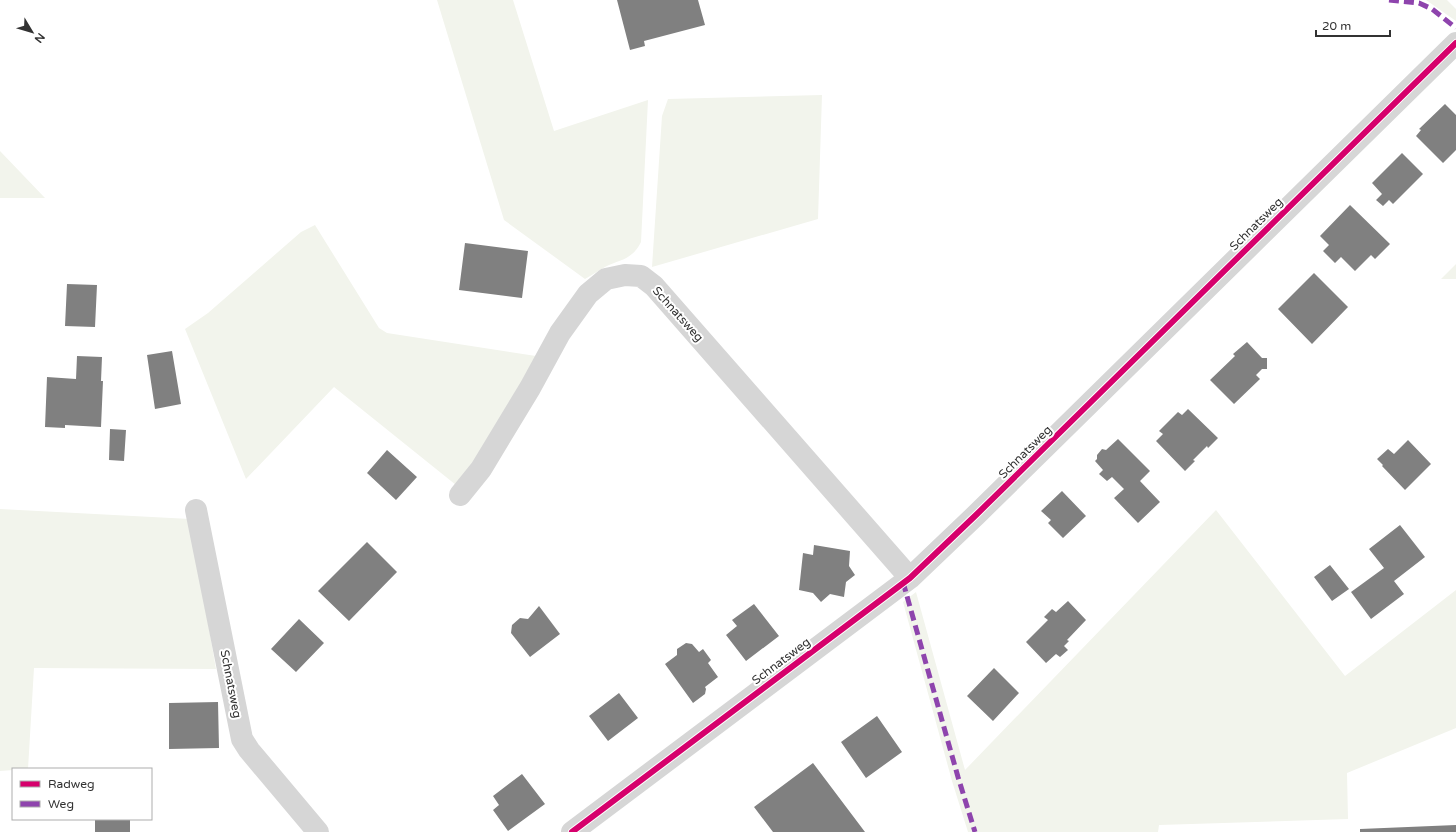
<svg xmlns="http://www.w3.org/2000/svg" width="1456" height="832" font-family="'Varela Round',sans-serif">
	<style>
		.green { fill: #f2f4ec }
		.building { fill: #808080 }
		.lines { fill: none; stroke-linecap: round; stroke-linejoin: round }
		.minor { stroke: #d6d6d6; stroke-width: 22 }
		.quiet { stroke: #8e44ad; stroke-width: 5; stroke-dasharray: 10 5; stroke-linecap: butt }
		.cycleway-casing { stroke: #fff; stroke-width: 8 }
		.cycleway { stroke: #d6006c; stroke-width: 6 }
		.labels { text-anchor: middle; dominant-baseline: central; stroke-width: 4; stroke-linejoin: round; paint-order: stroke }
		.street-label { font-size: 12px; fill: #323232; stroke: #fff }
	</style>
	<rect width="100%" height="100%" fill="#fff"/>
	<path class="green" d="M437,0H513L554,131L648,100L641,242C632,260 621,259 605,267C598,271 592,275 585,279L504,220Z
		M1426,0H1447L1456,9V21Z
		M822,95L818,219L652,267L662,116L668,99Z
		M0,151L45,198H0Z
		M315,225L379,328L387,333L536,356L497,431L456,485L334,387L246,479L185,329L208,313L301,232Z
		M1456,264V279H1441Z
		M0,509L190,519L216,669L34,668L28,769L0,771Z
		M1216,510L1345,676L1456,590V728L1347,773L1348,819L1159,825L1158,832H968L952,781L903,602L916,592L965,770Z"/>
	<path class="building" d="M617,0H698L705,25L644,41L645,46L630,50Z
		M1445,104L1456,115V150L1443,163L1416,136L1421,130L1419,129Z
		M1402,153L1423,174L1393,204L1389,200L1383,206L1376,200L1382,194L1372,183Z
		M1350,205L1390,244L1375,259L1371,255L1355,271L1341,257L1335,263L1323,251L1329,245L1320,236Z
		M465,243L528,251L522,298L459,290Z
		M1314,273L1348,307L1312,344L1278,309Z
		M67,284L97,285L95,327L65,326Z
		M1247,342L1262,358H1267V369H1262L1256,375L1260,379L1234,404L1210,380L1235,356L1233,354Z
		M172,351L181,404L155,409L147,355Z
		M77,356L102,357L101,381H103L101,427L65,425V428L45,427L47,377L76,379Z
		M1188,409L1218,438L1208,448L1207,446L1193,460L1195,461L1185,471L1156,441L1163,434L1159,431L1178,412L1182,415Z
		M110,429L126,430L124,461L109,460Z
		M1118,439L1150,471L1140,481L1160,502L1138,523L1114,498L1124,489L1112,477L1107,481L1099,474L1103,470L1095,461L1097,459V455L1102,449L1106,450Z
		M1408,440L1431,464L1405,490L1382,466L1383,465L1377,459L1388,449L1394,454Z
		M387,450L417,477L396,500L367,473Z
		M1062,491L1086,516L1063,538L1048,523L1051,520L1041,511Z
		M1400,525L1425,557L1394,581L1404,594L1371,619L1351,592L1384,568L1369,549Z
		M367,542L397,572L349,621L318,591Z
		M814,545L850,551L849,566L855,575L846,582L844,597L830,594L821,602L813,593L799,590L803,553L813,555Z
		M1330,565L1349,589L1332,601L1314,577Z
		M1068,601L1086,620L1067,640L1069,641L1064,646L1068,650L1060,657L1056,654L1046,663L1026,642L1048,620L1044,617L1052,609L1056,612Z
		M754,604L779,636L746,661L726,635L737,626L732,620Z
		M539,606L560,634L530,657L511,633L512,625L520,618L528,619Z
		M299,619L324,643L296,672L271,649Z
		M686,643L692,644L699,652L703,649L711,660L708,663L718,677L705,687L706,689L705,694L693,703L665,664L677,655V649Z
		M994,668L1019,693L993,721L967,696Z
		M619,693L638,718L608,741L589,716Z
		M218,702L219,748L169,749V703Z
		M877,716L902,752L866,778L841,742Z
		M813,763L865,832H773L754,807Z
		M522,774L545,804L508,831L493,810L499,805L493,796Z
		M95,819H130V832H95Z
		M1456,825V832H1360V829Z"/>
	<g class="lines">
		<path class="minor" d="M460,495L481,469L530,388L560,333L588,294L606,279L625,275L641,276L654,286L910,578
			M196,510L242,739L249,750L318,832
			M572,832L910,578L976,515L1456,43"/>
		<path class="quiet" d="M1389,0L1419,3L1432,9L1456,28
			M903,582L958,777L975,832"/>
		<g class="cycleway-casing">
			<path id="cycleway" d="M572,832L910,578L976,515L1456,43"/>
		</g>
		<use href="#cycleway" class="cycleway"/>
	</g>
	<g class="labels">
		<g class="street-label">
			<text transform="translate(1256 224) rotate(-45)">Schnatsweg</text>
			<text transform="translate(678 314) rotate(48)">Schnatsweg</text>
			<text transform="translate(1025 452) rotate(-45)">Schnatsweg</text>
			<text transform="translate(781 661) rotate(-37)">Schnatsweg</text>
			<text transform="translate(231 684) rotate(79)">Schnatsweg</text>
		</g>
	</g>
	<rect x="12" y="768" width="140" height="52" fill="#ffffff" stroke="#adadad"/>
	<rect x="20" y="781" width="20" height="6" fill="#d6006c" stroke="#adadad"/>
	<text x="48" y="788" font-size="12" fill="#323232">Radweg</text>
	<rect x="20" y="801" width="20" height="6" fill="#8e44ad" stroke="#adadad"/>
	<text x="48" y="808" font-size="12" fill="#323232">Weg</text>
	<g transform="translate(32 32) rotate(128)" stroke="#ffffff" stroke-width="3" paint-order="stroke">
	<path d="M0-3L7 15L0 10L-7 15Z" fill="#323232"/>
	<text y="-6" font-size="11" font-weight="bold" text-anchor="middle" fill="#323232">N</text>
	</g>
	<path d="M1316 30v6h74v-6" fill="none" stroke="#323232" stroke-width="2"/>
	<text x="1322" y="30" font-size="12" fill="#323232" stroke="#ffffff" stroke-width="3" paint-order="stroke">20 m</text>
</svg>
